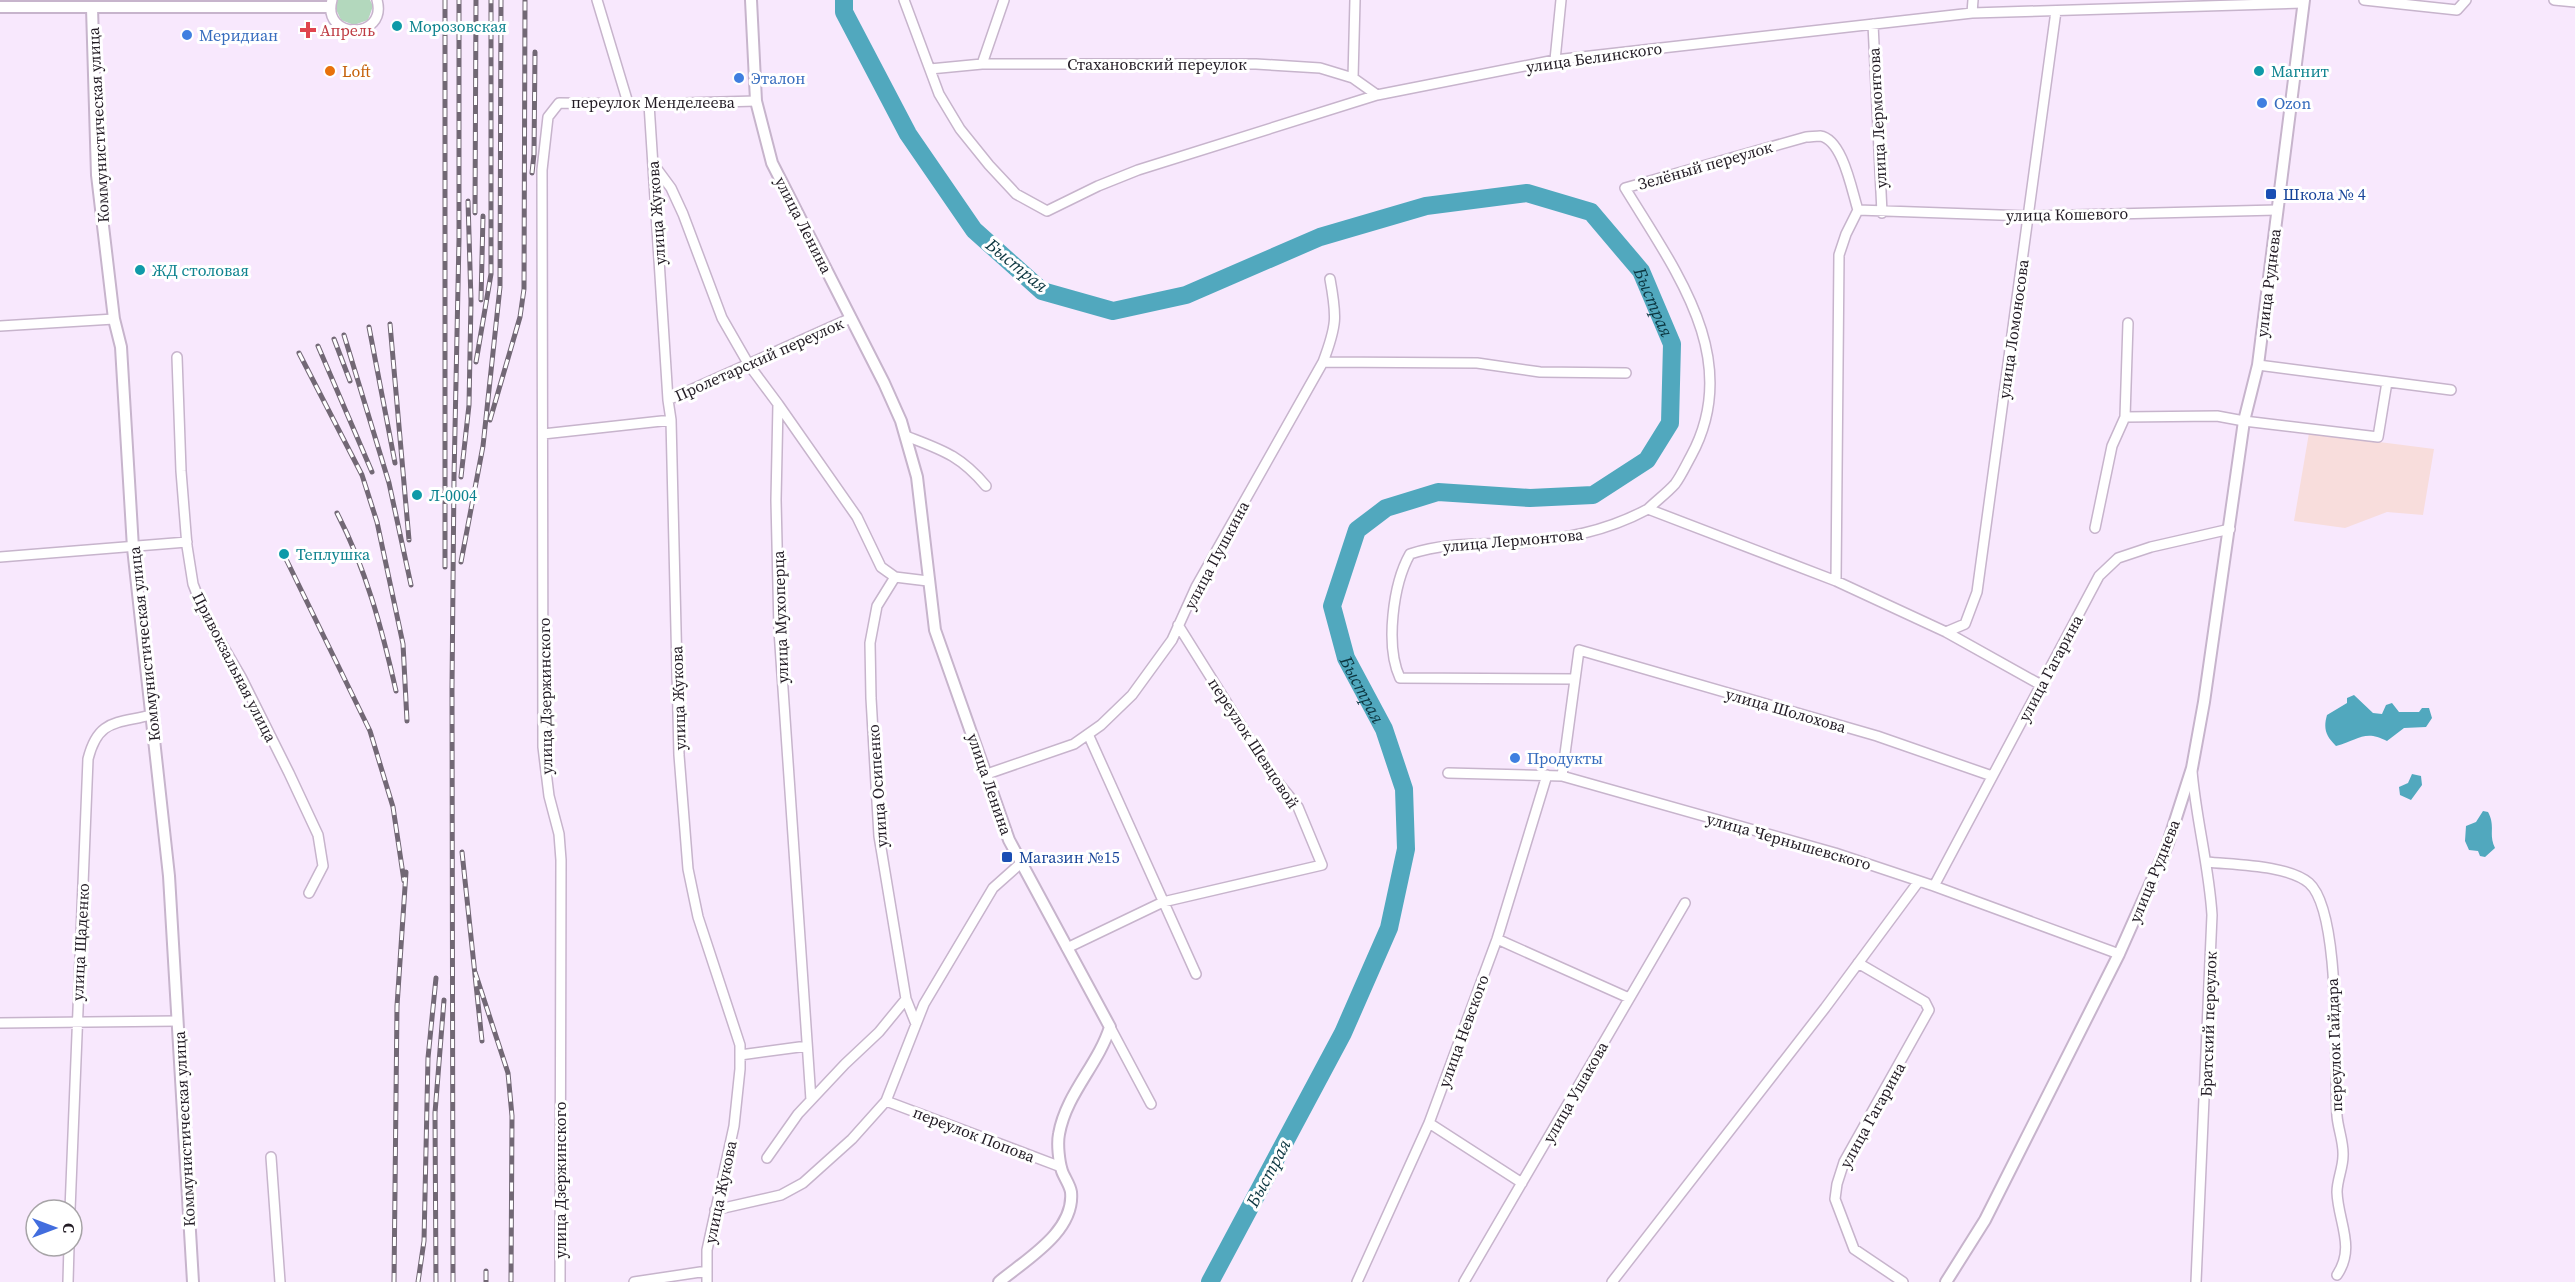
<svg xmlns="http://www.w3.org/2000/svg" width="2575" height="1282" font-family="'Source Serif 4',serif">
	<style>
		.industrial { fill: #f8dddc }
		.green { fill: #b3d8bd }
		.water { fill: #51a8be }
		.lines { fill: none; stroke-linecap: round; stroke-linejoin: round }
		.river { stroke: #51a8be; stroke-width: 18 }
		.minor-casing { stroke: #c7b4cc; stroke-width: 12 }
		.tertiary-casing { stroke: #c7b4cc; stroke-width: 14 }
		.minor { stroke: #fff; stroke-width: 9 }
		.tertiary { stroke: #fff; stroke-width: 10 }
		.rail-casing { stroke: #726875; stroke-width: 5 }
		.rail { stroke: #fff; stroke-width: 3; stroke-dasharray: 9; stroke-linecap: butt }
		.culture-dot { fill: #0f9aa8; stroke: #fff; stroke-width: 2 }
		.health-dot { fill: #e0444e; stroke: #fff; stroke-width: 2 }
		.shop-dot { fill: #3f7fe0; stroke: #fff; stroke-width: 2 }
		.food-dot { fill: #e8710a; stroke: #fff; stroke-width: 2 }
		.transit-dot { fill: #1a4fb4; stroke: #fff; stroke-width: 2 }
		.labels { text-anchor: middle; dominant-baseline: central; stroke-width: 6; stroke-linejoin: round; paint-order: stroke }
		.culture-label { font-size: 16px; fill: #0d838f; stroke: #fff; text-anchor: start }
		.health-label { font-size: 16px; fill: #be3a42; stroke: #fff; text-anchor: start }
		.shop-label { font-size: 16px; fill: #366cbe; stroke: #fff; text-anchor: start }
		.street-label { font-size: 16px; fill: #221b24; stroke: #fff }
		.food-label { font-size: 16px; fill: #c56008; stroke: #fff; text-anchor: start }
		.transit-label { font-size: 16px; fill: #164399; stroke: #fff; text-anchor: start }
		.water-label { font-size: 18px; font-style: italic; fill: #0c3640; stroke: #fff }
	</style>
	<rect width="100%" height="100%" fill="#f8e8fd"/>
	<path class="industrial" d="M2309,433L2434,449L2423,515L2387,512L2345,528L2294,521Z"/>
	<path class="green" d="M337,0H370L373,6L368,20L354,25L341,20L335,7Z"/>
	<path class="water" d="M2354,695L2373,713L2382,714L2386,705L2392,703L2399,712H2419L2422,708H2429L2432,718L2426,727L2404,728L2387,741C2365,729 2358,740 2336,746C2326,736 2323,729 2327,715L2347,703V698Z
		M2412,774L2421,776L2422,785L2411,800L2400,795L2399,787L2408,783Z
		M2483,811L2488,812C2496,827 2488,833 2495,848L2485,857L2480,856L2478,851L2469,850L2465,841L2466,826L2476,822Z"/>
	<g class="lines">
		<path class="river" id="s1" d="M844,0V12L908,134L974,230L1042,291L1113,311L1186,295L1320,237L1426,206L1527,193L1591,212L1641,271L1672,344L1670,423L1647,460L1593,495L1530,498L1438,492L1386,508L1357,530L1332,606L1346,658L1384,729L1404,789L1406,849L1389,928L1343,1033L1210,1282"/>
		<g class="minor-casing">
			<path id="minor" d="M332,0C321,40 388,40 377,0
				M597,0L628,103
				M904,0L939,94L960,129L989,165L1016,194L1047,211L1098,186L1138,170L1377,95L1555,60L1972,13L2303,3
				M2364,0L2457,10L2466,0
				M2554,0L2575,2
				M1972,13L1973,0
				M1873,24L1882,213
				M1555,60L1561,0
				M982,64L1004,0
				M930,69L982,64H1256L1320,68L1353,78L1377,95
				M1353,78L1355,0
				M649,104L668,400L671,420L679,755L688,869L698,917L740,1045V1069L734,1126L707,1250V1282
				M654,165L671,188L683,214L722,318L749,365L778,404L776,500L779,630L811,1100
				M1858,210L2028,216L2277,210
				M0,326L114,319
				M177,357L181,471L187,546L193,584L205,615L241,677L289,773L318,835L323,866L309,893
				M1323,362L1477,363L1540,372L1626,373
				M2258,365L2451,390
				M668,400L851,318
				M778,404L857,517L881,567L895,577L928,581
				M2125,417L2217,416L2244,421L2378,437L2387,382
				M543,434L671,420
				M906,436C942,450 960,455 986,486
				M1648,509C1656,501 1667,493 1675,484C1681,476 1686,465 1691,456C1744,359 1675,270 1625,188L1806,137C1810,137 1816,136 1820,136C1843,139 1852,192 1858,210L1846,234L1839,255L1836,581
				M2095,528L2112,446L2125,417L2128,323
				M0,557L187,542
				M895,577L877,606L870,643L871,698L879,836L906,999L916,1024
				M1946,632L1965,624L1977,592L2056,11
				M1575,679L1400,678C1385,646 1393,584 1410,554C1447,542 1478,545 1515,543C1564,539 1605,532 1648,509L1836,581L1946,632L2041,685
				M1088,734L1196,974
				M2192,771C2196,819 2209,866 2212,915L2196,1282
				M1448,773L1562,776L1835,853L1934,886L2119,954
				M987,774L1074,744L1101,725L1132,695L1172,640L1196,587L1323,362C1337,325 1337,317 1330,279
				M1562,776L1579,650L1877,736L1992,776
				M2207,862C2234,865 2288,865 2309,883C2342,912 2334,1069 2337,1116C2338,1129 2344,1143 2343,1156C2343,1168 2337,1180 2337,1192C2338,1222 2356,1247 2337,1275
				M1934,886L2099,576L2118,558L2151,547L2230,529
				M1497,939L1629,998
				M1067,948L1163,902L1322,865L1298,807L1272,775L1178,625
				M1858,963L1925,1002L1929,1010L1844,1162L1837,1184L1835,1199L1854,1249L1903,1282
				M0,1023L177,1021
				M1110,1027L1151,1104
				M740,1055L807,1046
				M886,1101L1061,1167
				M1429,1123L1522,1183
				M271,1157L280,1282
				M767,1158L798,1114L845,1064L879,1032L906,999
				M70,1210L88,759C98,719 116,724 151,715
				M715,1210L781,1195L803,1183L852,1139L886,1101L924,1004L993,888L1021,863
				M68,1282L69,1246
				M560,1282L561,860L559,834L549,796L543,747L542,170L548,117L559,103L649,104L756,101
				M634,1282L707,1271
				M1357,1282L1429,1123L1497,939L1547,775
				M1464,1282L1685,903
				M1612,1282L1825,1008L1919,881"/>
		</g>
		<g class="tertiary-casing">
			<path id="tertiary" d="M751,0L756,101L772,163L884,383L901,421L917,477L935,630L1009,840L1110,1027C1098,1065 1066,1094 1059,1134C1057,1144 1059,1162 1062,1171C1064,1177 1070,1185 1071,1192C1075,1232 1025,1260 999,1282
				M0,7H330
				M92,8L97,175L114,319L121,347L133,548L169,876L193,1282
				M1946,1282L1985,1220L2119,954L2167,846L2192,768L2204,702L2244,421L2258,365L2304,0"/>
		</g>
		<use href="#minor" class="minor"/>
		<use href="#tertiary" class="tertiary"/>
		<g class="rail-casing">
			<path id="rail" d="M532,173L534,154L535,52
				M475,213L476,0
				M481,300L483,216
				M390,324L409,540
				M369,327L395,463
				M344,335L389,483L411,585
				M334,339L350,381
				M318,346L372,472
				M299,353L362,475L377,522L403,644L407,721
				M476,362L491,274V0
				M490,420L520,317L524,289L525,0
				M461,477L469,405L471,301L468,201
				M337,513C366,569 382,629 396,691
				M286,559L370,731L393,807L404,881
				M461,562L483,446L500,287L501,0
				M445,567V0
				M462,852L482,1041
				M475,972L508,1073L512,1116L511,1282
				M486,1271V1282
				M394,1282L397,1006L406,872
				M418,1282L424,1241L428,1058L436,978
				M436,1282L435,1113L444,1000
				M453,1282L452,688L454,477L459,239V0"/>
		</g>
		<use href="#rail" class="rail"/>
	</g>
	<g class="culture-dot">
		<circle cx="397" cy="26" r="6"/>
		<circle cx="2259" cy="71" r="6"/>
		<circle cx="140" cy="270" r="6"/>
		<circle cx="417" cy="495" r="6"/>
		<circle cx="284" cy="554" r="6"/>
	</g>
	<path class="health-dot" d="M305 21h6v6h6v6h-6v6h-6v-6h-6v-6h6z"/>
	<g class="shop-dot">
		<circle cx="187" cy="35" r="6"/>
		<circle cx="739" cy="78" r="6"/>
		<circle cx="2262" cy="103" r="6"/>
		<circle cx="1515" cy="758" r="6"/>
	</g>
	<circle class="food-dot" cx="330" cy="71" r="6"/>
	<g class="transit-dot">
		<rect x="2265" y="188" width="12" height="12" rx="3"/>
		<rect x="1001" y="851" width="12" height="12" rx="3"/>
	</g>
	<g class="labels">
		<g class="culture-label">
			<text x="409" y="26">Морозовская</text>
			<text x="2271" y="71">Магнит</text>
			<text x="152" y="270">ЖД столовая</text>
			<text x="429" y="495">Л-0004</text>
			<text x="296" y="554">Теплушка</text>
		</g>
		<g class="health-label">
			<text x="320" y="30">Апрель</text>
		</g>
		<g class="shop-label">
			<text x="199" y="35">Меридиан</text>
			<text x="751" y="78">Эталон</text>
			<text x="2274" y="103">Ozon</text>
			<text x="1527" y="758">Продукты</text>
		</g>
		<g class="street-label">
			<text transform="translate(1594 57) rotate(-8)">улица Белинского</text>
			<text x="1157" y="64">Стахановский переулок</text>
			<text x="653" y="102">переулок Менделеева</text>
			<text transform="translate(1877 118) rotate(-93)">улица Лермонтова</text>
			<text transform="translate(98 125) rotate(-93)">Коммунистическая улица</text>
			<text transform="translate(1705 165) rotate(-16)">Зелёный переулок</text>
			<text transform="translate(656 213) rotate(-94)">улица Жукова</text>
			<text transform="translate(2067 214) rotate(-1)">улица Кошевого</text>
			<text transform="translate(804 225) rotate(63)">улица Ленина</text>
			<text transform="translate(2268 283) rotate(-83)">улица Руднева</text>
			<text transform="translate(2013 329) rotate(-82)">улица Ломоносова</text>
			<text transform="translate(759 359) rotate(-24)">Пролетарский переулок</text>
			<text transform="translate(1513 540) rotate(-5)">улица Лермонтова</text>
			<text transform="translate(1216 555) rotate(-62)">улица Пушкина</text>
			<text transform="translate(780 617) rotate(-92)">улица Мухоперца</text>
			<text transform="translate(144 644) rotate(-96)">Коммунистическая улица</text>
			<text transform="translate(235 667) rotate(63)">Привокзальная улица</text>
			<text transform="translate(2050 668) rotate(-62)">улица Гагарина</text>
			<text transform="translate(545 696) rotate(-91)">улица Дзержинского</text>
			<text transform="translate(678 698) rotate(-92)">улица Жукова</text>
			<text transform="translate(1786 710) rotate(16)">улица Шолохова</text>
			<text transform="translate(1254 743) rotate(57)">переулок Шевцовой</text>
			<text transform="translate(990 784) rotate(71)">улица Ленина</text>
			<text transform="translate(877 786) rotate(-94)">улица Осипенко</text>
			<text transform="translate(1789 841) rotate(16)">улица Чернышевского</text>
			<text transform="translate(2154 871) rotate(-68)">улица Руднева</text>
			<text transform="translate(80 942) rotate(-87)">улица Щаденко</text>
			<text transform="translate(2208 1024) rotate(-88)">Братский переулок</text>
			<text transform="translate(1463 1031) rotate(-70)">улица Невского</text>
			<text transform="translate(2334 1045) rotate(-92)">переулок Гайдара</text>
			<text transform="translate(1575 1092) rotate(-60)">улица Ушакова</text>
			<text transform="translate(1872 1115) rotate(-61)">улица Гагарина</text>
			<text transform="translate(184 1129) rotate(-93)">Коммунистическая улица</text>
			<text transform="translate(974 1134) rotate(21)">переулок Попова</text>
			<text transform="translate(560 1180) rotate(-90)">улица Дзержинского</text>
			<text transform="translate(720 1192) rotate(-78)">улица Жукова</text>
		</g>
		<g class="food-label">
			<text x="342" y="71">Loft</text>
		</g>
		<g class="transit-label">
			<text x="2283" y="194">Школа № 4</text>
			<text x="1019" y="857">Магазин №15</text>
		</g>
		<g class="water-label">
			<text transform="translate(1017 265) rotate(39)">Быстрая</text>
			<text stroke="none"><textPath href="#s1" startOffset="1042">Быстрая</textPath></text>
			<text stroke="none"><textPath href="#s1" startOffset="1690">Быстрая</textPath></text>
			<text transform="translate(1268 1173) rotate(-62)">Быстрая</text>
		</g>
	</g>
	<g transform="translate(54 1228) rotate(90)"><circle r="28" fill="#ffffff" stroke="#a7a4a7" stroke-width="1.5"/>
	<path d="M0-4.5L10 22L0 15L-10 22Z" fill="#426dde"/>
	<text y="-9" font-size="16" font-weight="bold" text-anchor="middle" fill="#221b24">С</text>
	</g>
</svg>
